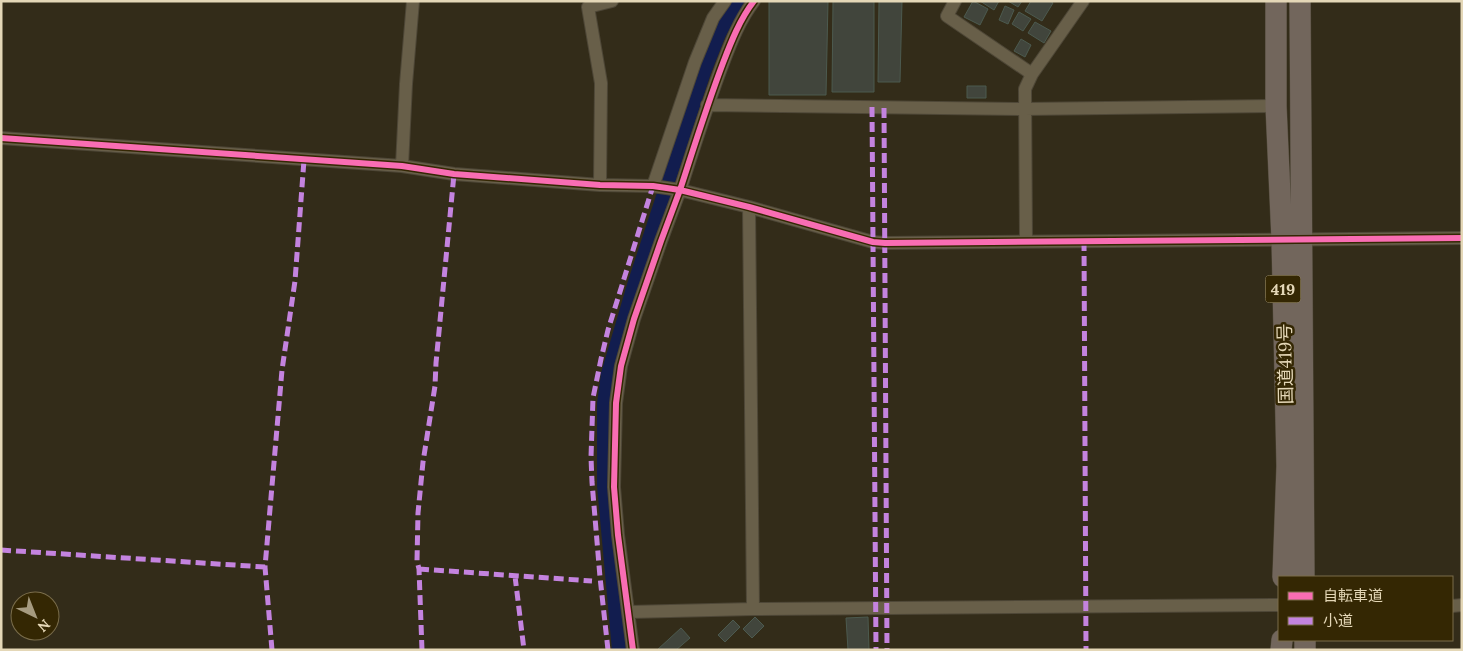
<svg xmlns="http://www.w3.org/2000/svg" width="1463" height="651" font-family="Lora,'Noto Sans JP',serif">
	<style>
		.lines { fill: none; stroke-linecap: round; stroke-linejoin: round }
		.canal { stroke: #121d4f; stroke-width: 14 }
		.building { fill: #41453c; stroke: #4c5a4f }
		.minor-casing { stroke: #4e4737; stroke-width: 14 }
		.trunk-casing { stroke: #4e4737; stroke-width: 22 }
		.minor { stroke: #685f49; stroke-width: 12 }
		.trunk { stroke: #72665c; stroke-width: 21 }
		.quiet { stroke: #c483df; stroke-width: 5; stroke-dasharray: 10 5; stroke-linecap: butt }
		.cycleway-casing { stroke: #342703; stroke-width: 9 }
		.cycleway { stroke: #f96db3; stroke-width: 6 }
		.labels { text-anchor: middle; dominant-baseline: central; stroke-width: 5; stroke-linejoin: round; paint-order: stroke }
		.shield { fill: #342703; stroke: #afa281; stroke-width: 1 }
		.shield-label { font-size: 16px; font-weight: bold; fill: #e4d7b7 }
		.street-label { font-size: 18px; fill: #e4d7b7; stroke: #342703 }
	</style>
	<rect width="100%" height="100%" fill="#332c19"/>
	<g class="lines">
		<path class="canal" d="M619,650L604,485V404L608,374L635,282L704,72L719,34L737,1"/>
	</g>
	<path class="building" d="M769,1H828L826,95H769Z
		M833,1H874V92H832Z
		M879,1H902L900,82H878Z
		M973,1L988,9L980,25L964,17Z
		M980,1H999L994,10Z
		M1008,1H1022L1018,7Z
		M1031,1H1050L1053,3L1042,21L1025,11Z
		M1005,6L1014,10L1008,24L999,20Z
		M1019,12L1031,19L1023,31L1012,24Z
		M1035,22L1051,31L1044,43L1028,33Z
		M1021,39L1031,45L1025,57L1014,51Z
		M967,86H986V98H967Z
		M755,617L764,626L752,638L743,629Z
		M868,617L869,650H848L846,618Z
		M733,620L740,627L725,642L718,635Z
		M681,628L690,638L676,650H657Z"/>
	<g class="lines">
		<g class="minor-casing">
			<path id="minor" d="M754,1C740,19 731,42 723,63C707,105 694,147 680,190L749,207L873,242L885,243L1462,238
				M955,1L947,16L1032,74
				M707,105L1024,109L1276,106
				M1,138L402,166L454,174L600,185L653,186L680,190L661,241L634,319L621,366L616,403L614,487L618,535L633,650
				M402,166L406,84L413,1
				M600,185L601,83L588,7L612,1
				M653,186L695,62L713,18L725,1
				M1026,241L1025,89L1032,74L1083,1
				M1452,606L1462,605
				M753,609L1279,605
				M629,612L753,609L749,207"/>
		</g>
		<g class="trunk-casing">
			<path id="trunk" d="M1276,1V106L1282,240L1287,466L1283,577
				M1300,1L1304,577
				M1305,640V650
				M1281,650L1282,640"/>
		</g>
		<use href="#minor" class="minor"/>
		<use href="#trunk" class="trunk"/>
		<path class="quiet" d="M872,107L876,650
			M884,108L887,650
			M1084,241L1086,650
			M1,550L265,567
			M419,569L592,581
			M515,576L524,650
			M272,650L265,567L282,370L295,281L304,160
			M422,650L419,569L417,561L418,513L423,462L435,386L436,363L454,174
			M608,650L600,577L592,482L591,457L593,398L601,359L608,330L653,186"/>
		<g class="cycleway-casing">
			<path id="cycleway" d="M754,1C740,19 731,42 723,63C707,105 694,147 680,190L749,207L873,242L885,243L1462,238
				M1,138L402,166L454,174L600,185L653,186L680,190L661,241L634,319L621,366L616,403L614,487L618,535L633,650"/>
		</g>
		<use href="#cycleway" class="cycleway"/>
	</g>
	<g class="labels">
		<rect class="shield" x="1265.5" y="275.5" width="35" height="27" rx="4"/>
		<g class="shield-label">
			<text x="1283" y="289">419</text>
		</g>
		<g class="street-label">
			<text transform="translate(1285 364) rotate(-91)">国道419号</text>
		</g>
	</g>
	<rect width="1463" height="651" fill="none" stroke="#e4d7b7" stroke-width="5"/>
	<rect x="1278" y="576" width="175" height="65" fill="#342703" stroke="#7a6d4b"/>
	<rect x="1288" y="592" width="25" height="8" fill="#f96db3" stroke="#7a6d4b"/>
	<text x="1323" y="601" font-size="15" fill="#e4d7b7">自転車道</text>
	<rect x="1288" y="617" width="25" height="8" fill="#c483df" stroke="#7a6d4b"/>
	<text x="1323" y="626" font-size="15" fill="#e4d7b7">小道</text>
	<g transform="translate(35 616) rotate(137)"><circle r="24" fill="#342703" stroke="#7a6d4b"/>
	<path d="M0-4L9 19L0 12L-9 19Z" fill="#a69b80"/>
	<text y="-8" font-size="14" font-weight="bold" text-anchor="middle" fill="#e4d7b7">N</text>
	</g>
</svg>
